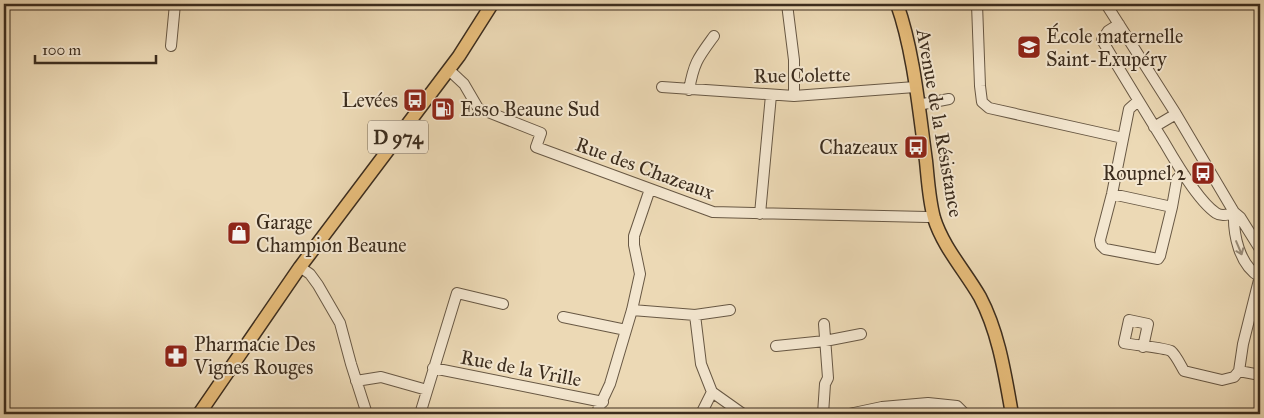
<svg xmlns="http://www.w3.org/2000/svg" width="1264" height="418" font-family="'IM FELL Great Primer',serif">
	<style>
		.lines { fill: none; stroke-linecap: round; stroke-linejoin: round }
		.minor-casing { stroke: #685844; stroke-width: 12 }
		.major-casing { stroke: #3c2d1e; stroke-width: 15 }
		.minor { stroke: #f3e6cf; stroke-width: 10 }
		.major { stroke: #e6bc7a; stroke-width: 12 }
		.oneway { stroke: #988a76 }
		.labels { text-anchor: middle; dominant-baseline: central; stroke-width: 4; stroke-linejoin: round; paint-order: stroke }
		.shield { fill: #f3e6cf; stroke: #736453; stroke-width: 1 }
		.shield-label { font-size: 19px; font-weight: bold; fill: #3c2d1e }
		.poi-label { font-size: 20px; fill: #3c2d1e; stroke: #f3e6cf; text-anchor: start }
		.street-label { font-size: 20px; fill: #3c2d1e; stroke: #f3e6cf }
	</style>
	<rect width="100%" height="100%" fill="#ecd9b5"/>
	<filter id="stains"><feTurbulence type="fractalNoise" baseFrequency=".004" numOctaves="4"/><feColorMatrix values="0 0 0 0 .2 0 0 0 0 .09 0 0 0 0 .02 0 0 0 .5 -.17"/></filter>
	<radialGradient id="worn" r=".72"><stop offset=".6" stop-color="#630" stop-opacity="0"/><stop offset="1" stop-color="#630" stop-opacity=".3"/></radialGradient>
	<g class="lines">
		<g class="minor-casing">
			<path id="minor" d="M787,4L794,60V96
				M977,4L980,86L982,102L989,108L1123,138
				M1106,4L1176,114L1234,212L1240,217L1260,249
				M1119,24L1108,31L1102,40C1122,74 1143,108 1164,142C1175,161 1198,201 1216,213C1222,217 1228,215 1234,212
				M171,46L175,4
				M449,70L464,84L478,108L541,133L536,147L713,212L927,217L934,216
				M662,87L794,96L915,87
				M689,90C694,62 698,58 714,36
				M1138,101L1129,109L1112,194L1100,240L1101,245L1105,249L1158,259L1160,256L1172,207
				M918,105L949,99
				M1154,127L1176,114
				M1112,194L1172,207L1177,179L1183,173
				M1234,212C1233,234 1239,265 1260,277
				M760,214L771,95
				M300,267L310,274L318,285L340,323L351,364L367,414
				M632,310L695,315L730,310
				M695,315L701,364L712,392L743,414
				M563,317L626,330
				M776,346L825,341L861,334
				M1143,347L1148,324L1129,320L1124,343C1133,345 1166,348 1171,351C1176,355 1181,366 1184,371L1222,380L1234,377L1239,371
				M433,368L603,402
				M1239,371L1243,344L1260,276
				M1239,371L1260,375
				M356,381L381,377L427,390
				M420,414L457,293L503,304
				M596,414L610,384L632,310L640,274L634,245V236L650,189
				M701,414L712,392
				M823,414L825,384L828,378L824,324
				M849,414L882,407L928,403L957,406L965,414"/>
		</g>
		<g class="major-casing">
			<path id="major" d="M897,4C914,52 919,111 926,161C928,180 929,200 934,218C943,247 965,271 980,297C999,333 1005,375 1012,414
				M199,414L300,267L459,56L492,4"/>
		</g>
		<use href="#minor" class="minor"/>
		<use href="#major" class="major"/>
	</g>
	<defs><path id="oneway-shaft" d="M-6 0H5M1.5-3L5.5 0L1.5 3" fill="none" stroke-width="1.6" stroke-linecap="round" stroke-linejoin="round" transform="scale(1.25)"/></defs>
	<use class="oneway" href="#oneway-shaft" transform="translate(1239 248) rotate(67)"/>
	<defs>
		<g id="school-square" transform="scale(1.25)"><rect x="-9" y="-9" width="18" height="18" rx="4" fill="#8f2418" stroke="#f3e6cf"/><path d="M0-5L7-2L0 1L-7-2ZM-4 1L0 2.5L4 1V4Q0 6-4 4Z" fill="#fff"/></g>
		<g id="bus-square" transform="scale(1.25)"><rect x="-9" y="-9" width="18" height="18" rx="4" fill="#8f2418" stroke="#f3e6cf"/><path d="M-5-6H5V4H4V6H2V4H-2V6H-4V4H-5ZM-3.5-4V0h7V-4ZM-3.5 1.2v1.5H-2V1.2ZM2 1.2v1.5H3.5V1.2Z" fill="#fff"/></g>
		<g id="fuel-square" transform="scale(1.25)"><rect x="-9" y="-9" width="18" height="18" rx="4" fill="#8f2418" stroke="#f3e6cf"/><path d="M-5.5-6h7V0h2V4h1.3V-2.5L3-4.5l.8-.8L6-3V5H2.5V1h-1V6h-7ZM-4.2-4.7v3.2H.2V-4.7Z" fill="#fff"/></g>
		<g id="shop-square" transform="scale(1.25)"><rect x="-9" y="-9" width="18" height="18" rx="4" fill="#8f2418" stroke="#f3e6cf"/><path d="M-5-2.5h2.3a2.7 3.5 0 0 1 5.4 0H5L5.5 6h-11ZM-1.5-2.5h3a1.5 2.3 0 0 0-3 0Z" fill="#fff"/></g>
		<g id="pharmacy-square" transform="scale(1.25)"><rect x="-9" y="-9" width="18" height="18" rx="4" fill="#8f2418" stroke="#f3e6cf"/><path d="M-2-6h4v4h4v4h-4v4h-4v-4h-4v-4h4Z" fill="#fff"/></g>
	</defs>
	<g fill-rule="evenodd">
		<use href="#school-square" x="1029" y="47"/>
		<use href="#bus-square" x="415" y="100"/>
		<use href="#fuel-square" x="443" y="109"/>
		<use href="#bus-square" x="916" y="147"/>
		<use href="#bus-square" x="1203" y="173"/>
		<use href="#shop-square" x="239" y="233"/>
		<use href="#pharmacy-square" x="176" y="356"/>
	</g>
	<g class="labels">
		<rect class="shield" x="368" y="120.5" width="60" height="33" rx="4"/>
		<g class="shield-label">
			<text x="398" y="137">D 974</text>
		</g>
		<g class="poi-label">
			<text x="1046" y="36">École maternelle<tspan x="1046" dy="23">Saint-Exupéry</tspan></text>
			<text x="398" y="100" text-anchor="end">Levées</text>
			<text x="460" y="109">Esso Beaune Sud</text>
			<text x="898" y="147" text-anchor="end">Chazeaux</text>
			<text x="1186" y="173" text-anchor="end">Roupnel 2</text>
			<text x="256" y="222">Garage<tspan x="256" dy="23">Champion Beaune</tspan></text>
			<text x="194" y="344">Pharmacie Des<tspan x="194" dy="23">Vignes Rouges</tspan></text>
		</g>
		<g class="street-label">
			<text transform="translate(802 75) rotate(-1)">Rue Colette</text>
			<text transform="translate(940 123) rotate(80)">Avenue de la Résistance</text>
			<text transform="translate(645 168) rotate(20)">Rue des Chazeaux</text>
			<text transform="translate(521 368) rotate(11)">Rue de la Vrille</text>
		</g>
	</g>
	<rect width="1264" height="418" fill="none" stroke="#ecd9b5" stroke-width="20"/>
	<rect x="5" y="5" width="1254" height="408" fill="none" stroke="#3c2d1e" stroke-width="2.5"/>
	<rect x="10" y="10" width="1244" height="398" fill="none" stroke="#3c2d1e"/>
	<path d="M35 55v8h121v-8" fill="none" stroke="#3c2d1e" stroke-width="2.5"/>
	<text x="42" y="55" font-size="15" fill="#3c2d1e" stroke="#f3e6cf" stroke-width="4" paint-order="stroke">100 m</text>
	<rect width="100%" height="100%" filter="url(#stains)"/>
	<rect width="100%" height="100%" fill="url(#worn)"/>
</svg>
